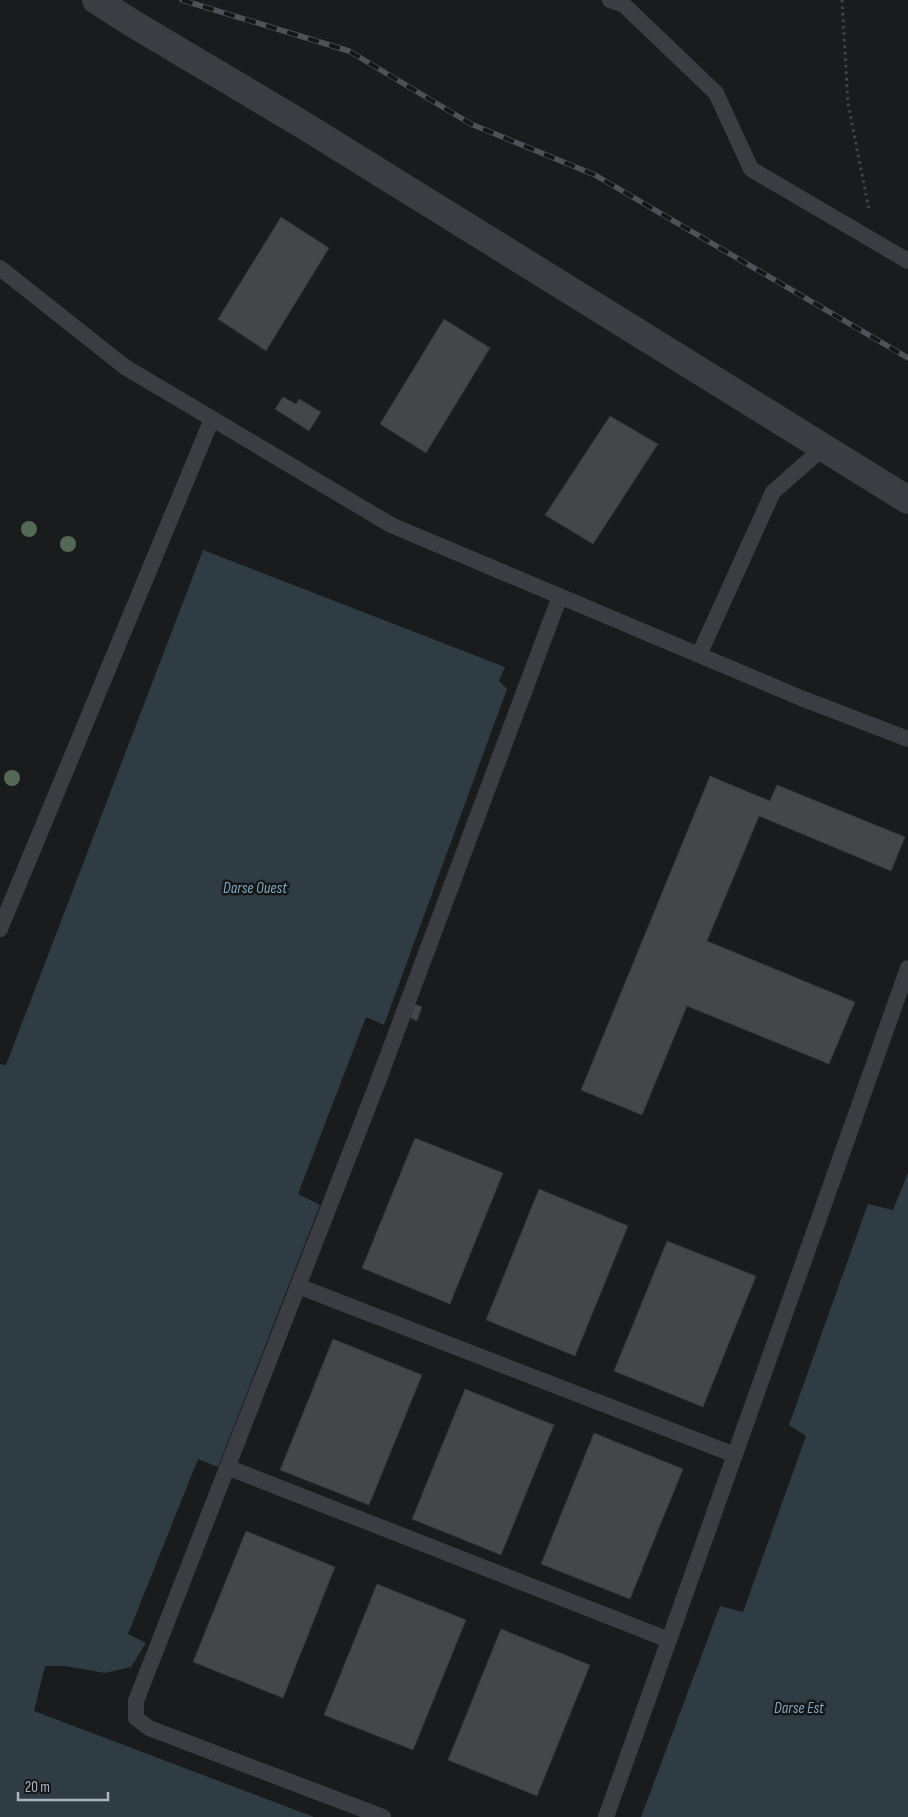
<svg xmlns="http://www.w3.org/2000/svg" width="908" height="1817" font-family="'Sofia Sans Condensed',sans-serif">
	<style>
		.water { fill: #2f3c43 }
		.building { fill: #44464a; stroke: #343539 }
		.lines { fill: none; stroke-linecap: round; stroke-linejoin: round }
		.path { stroke: #414449; stroke-width: 3; stroke-dasharray: 2.5 4; stroke-linecap: butt }
		.lane { stroke: #3b3d42; stroke-width: 16 }
		.street { stroke: #3b3d42; stroke-width: 28 }
		.rail-casing { stroke: #4e5157; stroke-width: 5.5 }
		.rail { stroke: #151618; stroke-width: 4; stroke-dasharray: 11; stroke-linecap: butt }
		.tree { fill: #546955 }
		.labels { text-anchor: middle; dominant-baseline: central; stroke-width: 5; stroke-linejoin: round; paint-order: stroke }
		.water-label { font-size: 16px; font-style: italic; fill: #81a6ba; stroke: #151618 }
	</style>
	<rect width="100%" height="100%" fill="#1a1b1d"/>
	<path class="water" d="M203,550L505,667L499,681L507,689L384,1025L366,1017L298,1194L320,1205L218,1467L198,1459L128,1634L146,1643L131,1667L105,1673L65,1666H45L34,1711L314,1817H0V1064L6,1065Z
		M908,1173V1817H641L720,1606L743,1612L806,1436L789,1425L868,1204L893,1210Z"/>
	<path class="building" d="M281,217L329,248L266,351L218,319Z
		M444,319L490,348L426,453L380,424Z
		M283,397L296,404L299,399L321,412L309,431L275,409Z
		M610,416L658,444L593,544L545,515Z
		M710,776L770,801L777,785L905,837L891,871L759,816L707,941L855,1002L829,1064L687,1006L642,1115L581,1090Z
		M412,1003L422,1007L417,1021L407,1016Z
		M415,1138L503,1173L450,1304L362,1268Z
		M539,1189L628,1226L575,1356L486,1320Z
		M667,1241L756,1276L703,1407L614,1371Z
		M333,1339L422,1375L369,1505L280,1470Z
		M465,1389L554,1425L501,1555L412,1519Z
		M594,1433L683,1469L630,1599L541,1564Z
		M246,1531L335,1567L283,1698L193,1662Z
		M377,1584L466,1620L413,1750L324,1715Z
		M501,1629L590,1665L537,1796L448,1760Z"/>
	<g class="lines">
		<path class="path" d="M842,0L848,103L869,210"/>
		<path class="lane" d="M610,0L624,5L716,93L751,169L908,261
			M0,268L125,367L391,525L801,698L908,739
			M699,655L773,492L823,448
			M0,929L212,419
			M298,1286L735,1455
			M227,1467L669,1640
			M383,1817L149,1728L136,1718V1701L377,1084L560,596
			M606,1817L908,968"/>
		<path class="street" d="M96,0L132,23L300,123L908,500"/>
		<g class="rail-casing">
			<path id="rail" d="M182,0L349,51L471,124L595,175L908,358"/>
		</g>
		<use href="#rail" class="rail"/>
	</g>
	<g class="tree">
		<circle cx="29" cy="529" r="8"/>
		<circle cx="68" cy="544" r="8"/>
		<circle cx="12" cy="778" r="8"/>
	</g>
	<g class="labels">
		<g class="water-label">
			<text x="255" y="888">Darse Ouest</text>
			<text x="799" y="1708">Darse Est</text>
		</g>
	</g>
	<path d="M18 1792v8h90v-8" fill="none" stroke="#acb3bd" stroke-width="2.5"/>
	<text x="25" y="1792" font-size="15" fill="#acb3bd" stroke="#151618" stroke-width="4" paint-order="stroke">20 m</text>
</svg>
